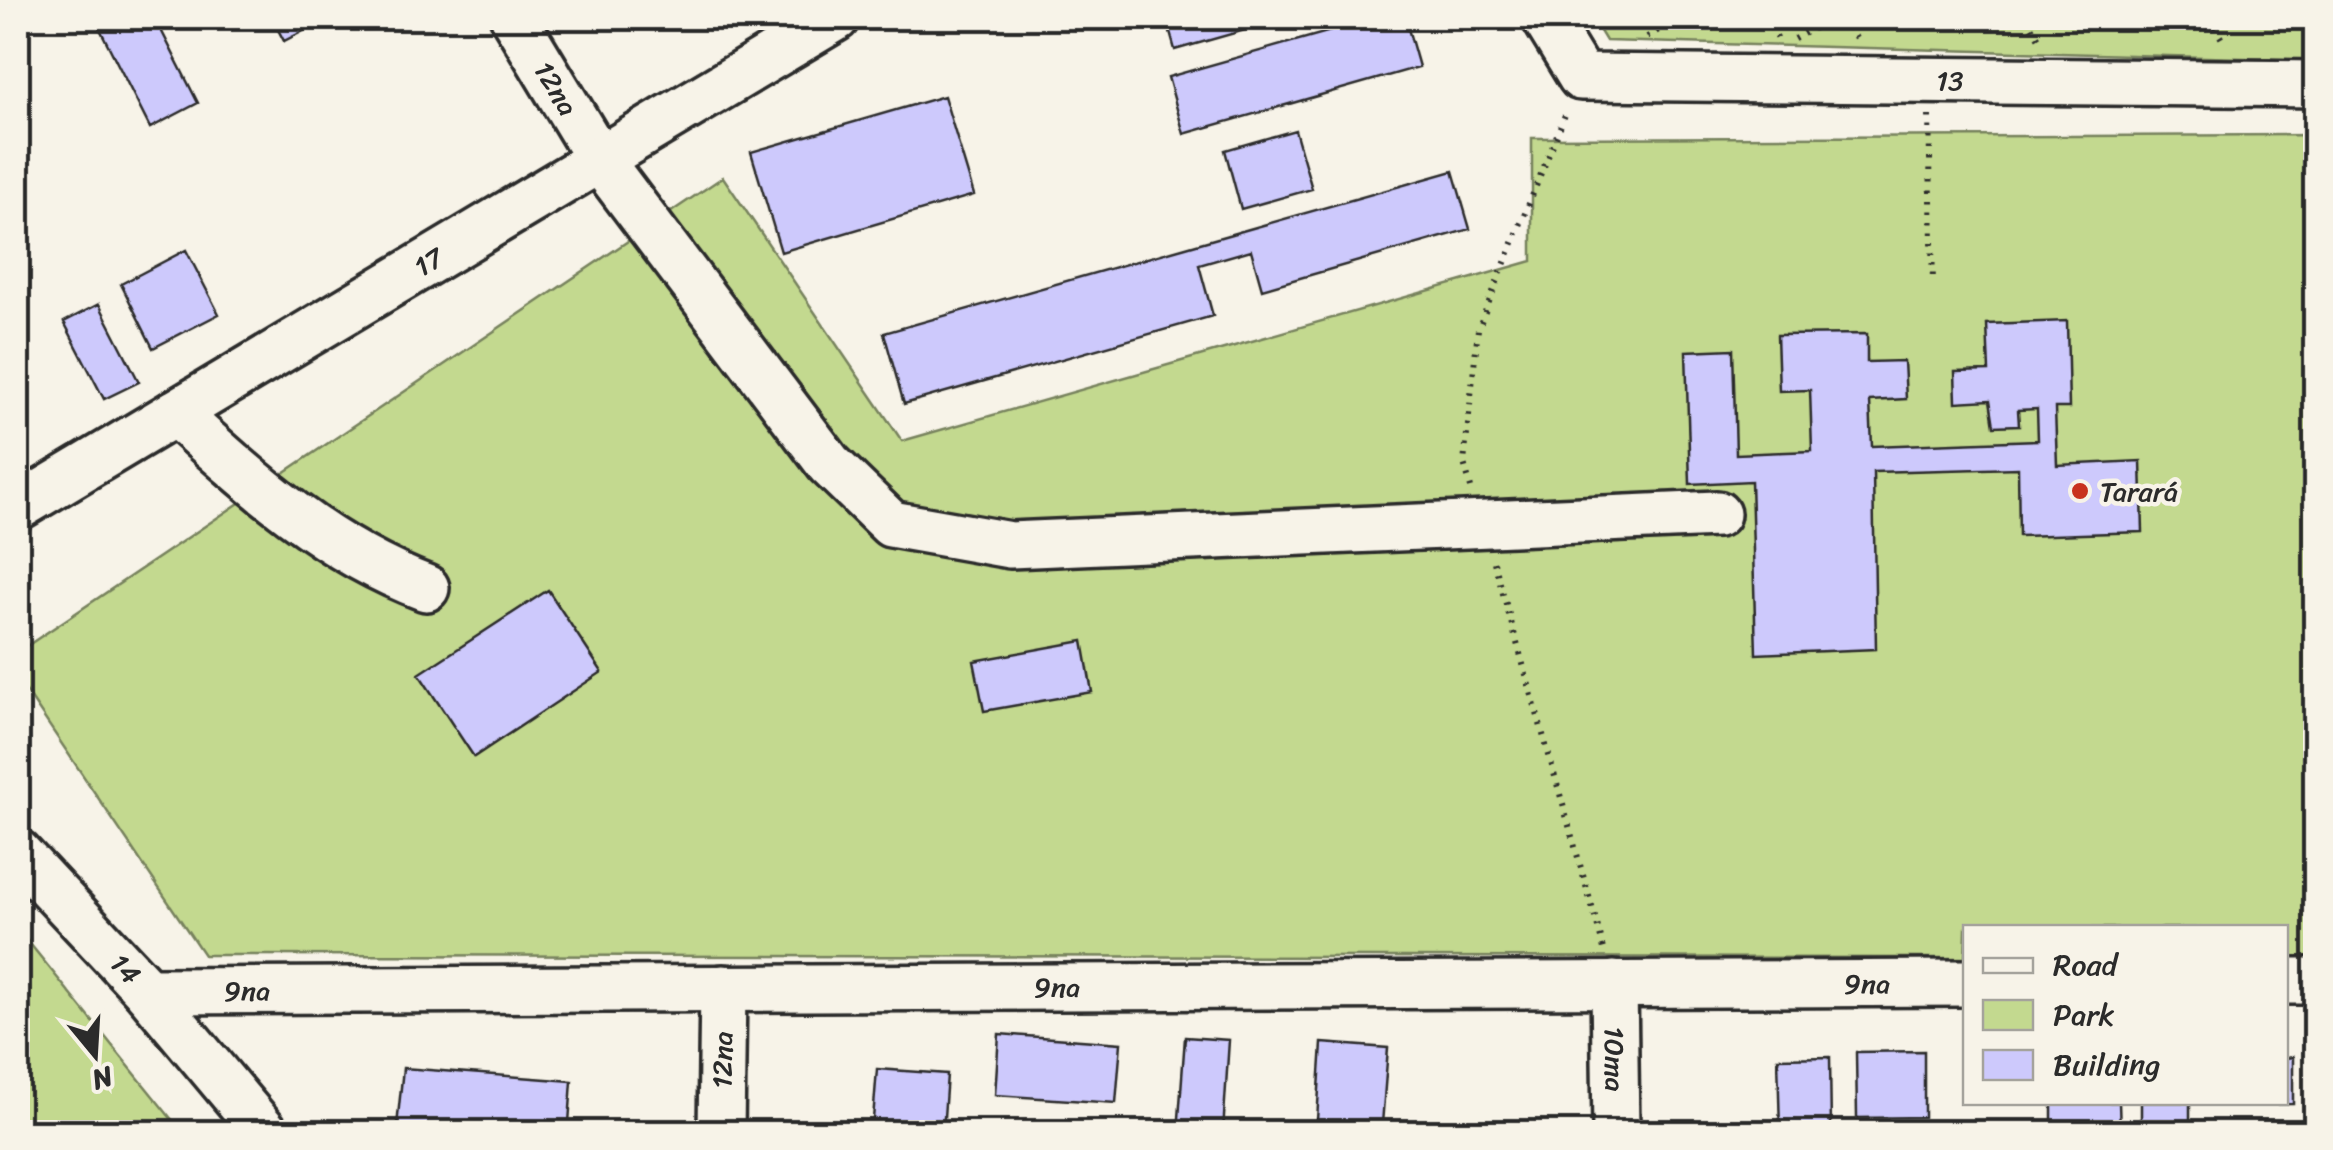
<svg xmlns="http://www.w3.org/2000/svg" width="2333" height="1150" font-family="Sriracha,sans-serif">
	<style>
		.green { fill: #c3d98f; stroke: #77825d; stroke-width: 2.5 }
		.building { fill: #cdc9fc; stroke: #2b2b2b; stroke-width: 2.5 }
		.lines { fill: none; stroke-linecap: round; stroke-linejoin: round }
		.minor-casing { stroke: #2b2b2b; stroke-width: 52 }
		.path { stroke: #2b2b2b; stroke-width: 6; stroke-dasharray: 2.5 8; stroke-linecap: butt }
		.minor { stroke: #f7f3e8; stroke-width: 45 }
		.poi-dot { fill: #c8321e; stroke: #f7f3e8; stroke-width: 4 }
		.labels { text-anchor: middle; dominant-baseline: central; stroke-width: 9; stroke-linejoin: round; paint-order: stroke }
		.street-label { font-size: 28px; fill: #2b2b2b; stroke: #f7f3e8 }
		.poi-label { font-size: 28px; fill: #2b2b2b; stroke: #f7f3e8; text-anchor: start }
	</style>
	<rect width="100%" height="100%" fill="#f7f3e8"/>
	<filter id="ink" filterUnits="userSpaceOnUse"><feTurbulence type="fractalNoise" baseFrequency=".01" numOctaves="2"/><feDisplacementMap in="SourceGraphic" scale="20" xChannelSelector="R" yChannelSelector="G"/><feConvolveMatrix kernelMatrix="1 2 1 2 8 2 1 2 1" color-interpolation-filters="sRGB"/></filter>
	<g filter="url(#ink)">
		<path class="green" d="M1592,18H2315V60L1606,41Z
			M2315,135V958H2286V928H1966L1965,958L204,955L18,679V652L723,177L902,441L1532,261V138Z
			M18,929L182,1132H18Z"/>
		<path class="building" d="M109,18H155L198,103L150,128L97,23Z
			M272,18H326L327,19L284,41Z
			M1166,18H1245L1249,29L1175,50Z
			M1377,18H1405L1419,67L1184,134L1168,77Z
			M944,96L974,195L781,252L751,152Z
			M1295,130L1312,189L1241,209L1225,150Z
			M1453,171L1470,229L1262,289L1251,250L1199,265L1213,316L904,404L884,333Z
			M186,250L219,314L153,348L121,284Z
			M99,304L139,382L104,399L64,322Z
			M2067,321L2069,408H2055L2057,465L2141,461L2143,532L2019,536L2018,468L1873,472L1876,649L1756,654L1751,481L1690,484L1686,351L1733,349L1736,454L1812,451L1810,390L1779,391L1777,335L1867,334V362L1904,361L1906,399L1870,401L1872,446L2038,440L2037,409L2018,410L2019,425L1994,426L1990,400L1956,402L1955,372L1989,371L1987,324Z
			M548,590L602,672L474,757L419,674Z
			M1083,641L1092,692L984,711L974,661Z
			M999,1034L1121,1043L1116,1103L995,1095Z
			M1185,1037L1229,1040L1223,1132H1178Z
			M1322,1043L1388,1048L1382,1124L1317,1120Z
			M1924,1051V1117L1857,1118L1856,1052Z
			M1830,1057L1831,1130L1780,1131L1778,1058Z
			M2293,1057V1104L2212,1105L2286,1102V1058Z
			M403,1068L572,1081L569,1123L622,1127L621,1132H474L397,1126Z
			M877,1069L947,1074L943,1132H872Z
			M2052,1102H2119L2120,1132H2052Z
			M2141,1102H2190V1132H2141Z"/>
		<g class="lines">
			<g class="minor-casing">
				<g id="minor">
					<path id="s1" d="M514,18L599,159L829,464L891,524L1010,545L1717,514"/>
					<path id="s2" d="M1545,18L1581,77L2316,84"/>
					<path d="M175,413C253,484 327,551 426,588"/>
					<path id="s3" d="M18,507L836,18"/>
					<path id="s4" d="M18,853L147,991L265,1132"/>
					<path d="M2286,981H2316"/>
					<path id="s5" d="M1614,984L1616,1132"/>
					<path id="s6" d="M147,991L1966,983"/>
					<path id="s7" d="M721,1132L723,988"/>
				</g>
			</g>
			<path class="path" d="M1765,18L1778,39
				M1844,18L1857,40
				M2026,18L2041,42
				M2209,18L2225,44
				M1647,37L1680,18
				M1794,39L1832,18
				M1929,116L1933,283
				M1471,488L1464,463L1478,329L1567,110
				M1494,562L1604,949"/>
			<use href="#minor" class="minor"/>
		</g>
	</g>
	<circle class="poi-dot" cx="2080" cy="491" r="10"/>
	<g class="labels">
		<g class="street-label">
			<text stroke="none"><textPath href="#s2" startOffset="438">13</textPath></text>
			<text stroke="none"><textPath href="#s1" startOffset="82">12na</textPath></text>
			<text stroke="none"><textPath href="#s3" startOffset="478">17</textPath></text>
			<text stroke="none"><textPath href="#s4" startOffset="158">14</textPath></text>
			<text stroke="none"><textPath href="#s6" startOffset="1720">9na</textPath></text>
			<text stroke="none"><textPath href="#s6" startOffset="910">9na</textPath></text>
			<text stroke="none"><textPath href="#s6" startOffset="100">9na</textPath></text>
			<text stroke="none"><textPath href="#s5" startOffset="75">10ma</textPath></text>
			<text stroke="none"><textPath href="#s7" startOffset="72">12na</textPath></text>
		</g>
		<g class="poi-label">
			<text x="2100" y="491">Tarará</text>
		</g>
	</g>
	<rect width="2333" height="1150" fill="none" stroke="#f7f3e8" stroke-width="60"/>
	<rect x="30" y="30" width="2273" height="1090" fill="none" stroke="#2b2b2b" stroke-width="4" filter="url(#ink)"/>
	<rect x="1963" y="925" width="325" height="180" fill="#f7f3e8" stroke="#a5a39c" stroke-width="2.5"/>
	<rect x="1983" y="958" width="50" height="15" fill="#f7f3e8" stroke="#a5a39c" stroke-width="2.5"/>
	<text x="2053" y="975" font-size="30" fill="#2b2b2b">Road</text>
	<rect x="1983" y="1000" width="50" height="30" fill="#c3d98f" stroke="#a5a39c" stroke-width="2.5"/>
	<text x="2053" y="1025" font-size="30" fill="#2b2b2b">Park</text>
	<rect x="1983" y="1050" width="50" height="30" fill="#cdc9fc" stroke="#a5a39c" stroke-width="2.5"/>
	<text x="2053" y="1075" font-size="30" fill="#2b2b2b">Building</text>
	<g transform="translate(95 1055) rotate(162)" stroke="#f7f3e8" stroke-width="8" paint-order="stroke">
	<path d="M0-8L18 38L0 25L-18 38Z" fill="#2b2b2b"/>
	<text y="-15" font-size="28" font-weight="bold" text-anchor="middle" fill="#2b2b2b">N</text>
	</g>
</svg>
